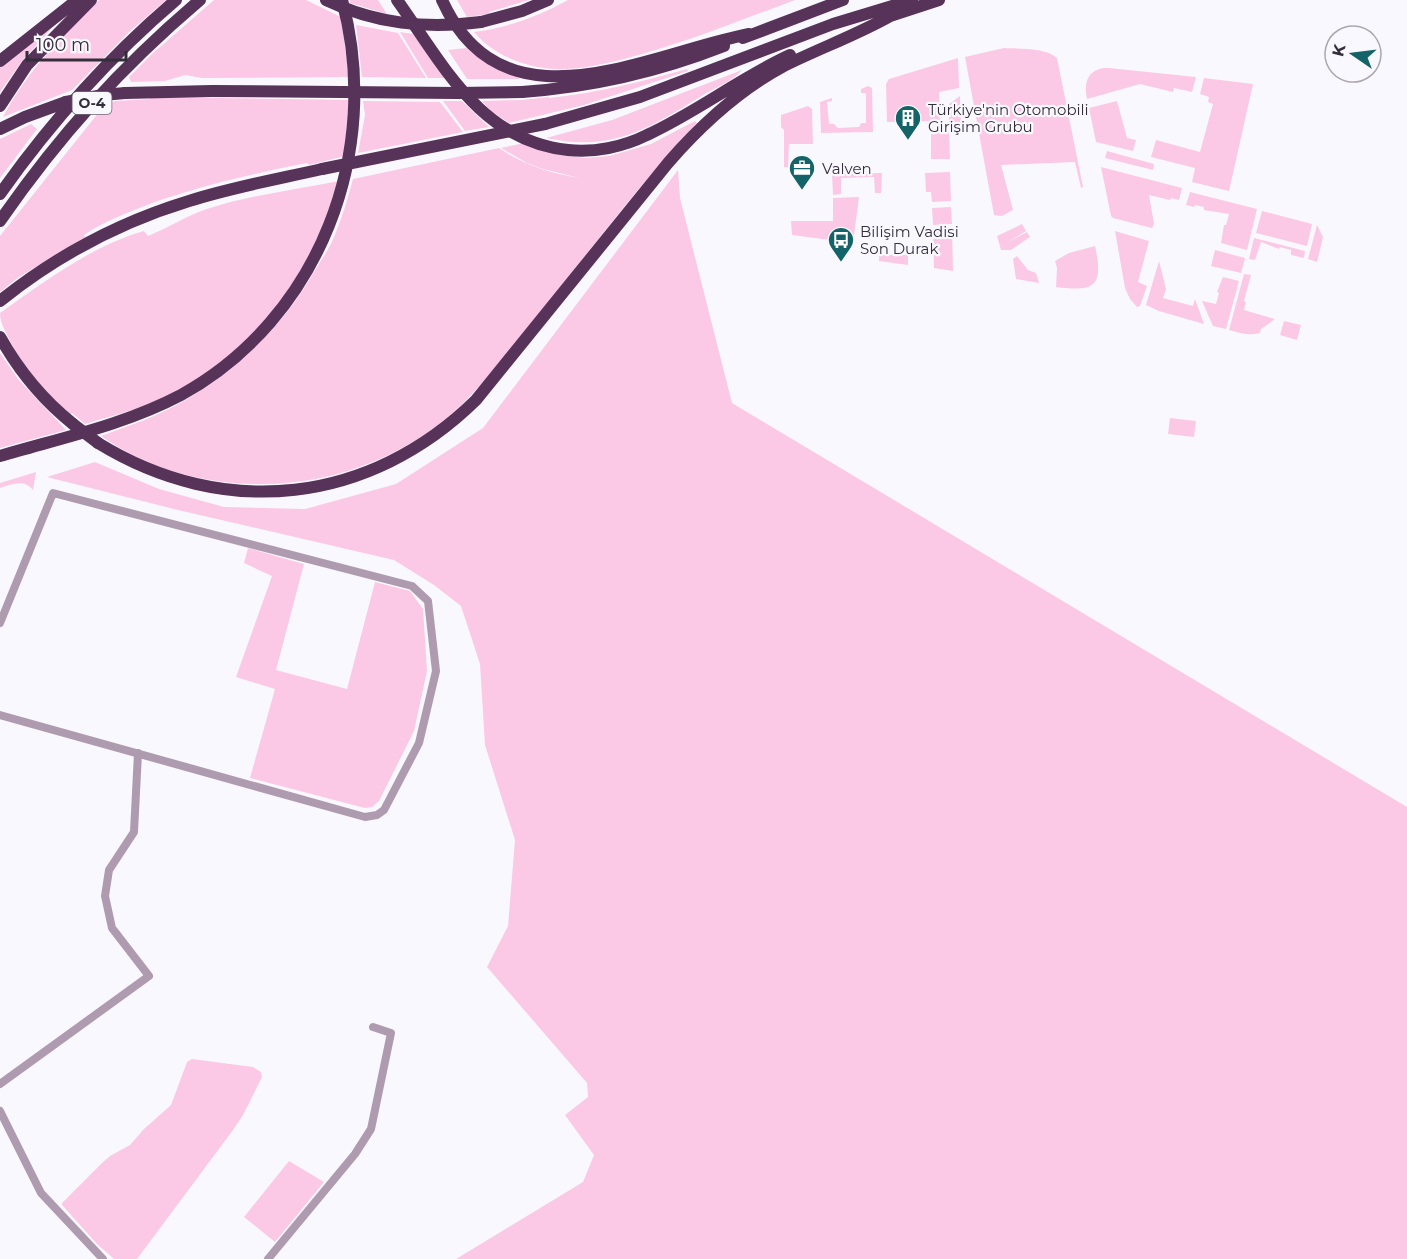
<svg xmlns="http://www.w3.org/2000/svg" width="1407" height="1259" font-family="Montserrat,sans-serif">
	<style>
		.green { fill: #fbc9e5 }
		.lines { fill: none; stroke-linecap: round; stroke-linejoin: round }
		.minor { stroke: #ae9baf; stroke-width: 8 }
		.highway { stroke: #57335a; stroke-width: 12 }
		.highway-bridge { stroke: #57335a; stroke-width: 12 }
		.labels { text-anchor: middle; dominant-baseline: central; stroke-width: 4.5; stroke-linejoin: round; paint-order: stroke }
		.shield { fill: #faf8ff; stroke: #6f6b75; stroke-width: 1.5 }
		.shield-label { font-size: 14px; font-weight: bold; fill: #332e3a }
		.poi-label { font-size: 15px; fill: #332e3a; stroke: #faf8ff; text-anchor: start }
	</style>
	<rect width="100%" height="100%" fill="#faf8ff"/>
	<path class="green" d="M99,0H166L129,32L72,90L3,117C27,71 62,36 99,0Z
		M214,0H306L341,17L349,77L202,78L185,75L165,81L131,82L129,77L152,54Z
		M350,0H378L387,14L350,3Z
		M457,0H529L489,12V14L467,17Z
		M568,0H795C738,21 683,44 624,59C603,64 579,70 556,69C526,68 493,55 474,32C507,28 539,16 568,0Z
		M356,25L398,33L426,78L362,77Z
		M52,28L22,61L0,92V67Z
		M400,32L413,34L445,78H428Z
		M466,48L499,69L520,79H467L448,50Z
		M1004,48C1020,49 1045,47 1057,58L1083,187L1081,188L1075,162L1001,165L1013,210L1002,216L994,215L965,57Z
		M958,58L959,88L939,92L940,123L928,124V121L887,122L886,84L889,79Z
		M1104,68H1109L1196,77L1192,92L1174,88L1173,92L1140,84L1087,99C1084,84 1086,71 1104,68Z
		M687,69L688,71L584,105L509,123L491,111L482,101L522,100L549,97V98C597,93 641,82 687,69Z
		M742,70C734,80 715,88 703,95C648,129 613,152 546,138L612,120Z
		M1204,78L1253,84L1229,191L1192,182L1195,168L1151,157L1156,140L1200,152L1213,104L1208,102L1209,97L1200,94Z
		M868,86L872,88L873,132L821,133L820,102L832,98V101L827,102L829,124H834L838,128L859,127L861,123H866V93H861V89Z
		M960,96L961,123H949V104Z
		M150,97L350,100L345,156L309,165L307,163L296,165C245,176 196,187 147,205C125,214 104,221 84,235L85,237L19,277L0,292V236L103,107L115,101L150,99Z
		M363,101L440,102L463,132L358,153L365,115Z
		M443,101H462L489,127L465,131Z
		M1117,101L1127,138L1136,140L1133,151L1096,142L1089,108Z
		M808,106L812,109L813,144H789L788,167H784V130L781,127V115Z
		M695,121L697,123C647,176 603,233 558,290C530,326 502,362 471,395C416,454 334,486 255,484C199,483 147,468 101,436C128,426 156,417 182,402C237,371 282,327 314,272C322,259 331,246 336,232C343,215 348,197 353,179L499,148C524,165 550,173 579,178L543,169L527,163L501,148L524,143L539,150L562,155L585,158L609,156L651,144Z
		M31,124L37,129L0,178V139Z
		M931,132H949L950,159H931Z
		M1107,151L1154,164L1153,170L1105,158Z
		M1101,167L1182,188L1179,200L1171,198L1170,200L1149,195L1154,224L1152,228L1113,218L1111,216Z
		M678,170L680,198L732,403L1407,807V1259H456L583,1182L594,1155L565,1115L588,1097L587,1083L487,967L508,926L515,840L485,745L480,664L461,606L434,585L394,560L178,510L47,477L95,462L159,489L224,507L305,509L396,484L483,428Z
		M950,172L951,201L932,202L931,192H926L925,173Z
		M882,173L881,193H875L874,177L841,178V194L833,195L832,174Z
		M339,181C311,278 245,365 150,404C129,412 107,417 85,424L72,413L70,414C44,391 24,368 9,339C5,330 0,323 0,313C44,282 91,246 144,231L148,236C168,228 186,216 207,209C250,195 295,190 339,181Z
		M1190,192L1257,209L1247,250L1221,243L1224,225H1226L1229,214L1204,210V207L1195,205L1194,207L1186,205Z
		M859,197L853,243L792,235L791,221H833V198Z
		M951,207L952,224L933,225L932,208Z
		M1262,211L1312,224L1307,246L1256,233Z
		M1022,224L1026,231L1008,242L1027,232L1030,237L1011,250H1001L997,236Z
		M1317,225L1323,237L1317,262L1308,259Z
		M952,227L953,271L934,268L933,228Z
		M1115,231L1149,241L1138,282L1147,286L1140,306L1137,307L1130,299L1125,288Z
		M1254,238L1305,251L1304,258L1291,255V250L1280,247L1279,249L1261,242L1255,260L1249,259Z
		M1095,246C1104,286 1095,292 1056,287L1057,268L1055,261L1069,253Z
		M1215,250L1245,258L1241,273L1211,266Z
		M879,255H908V265L879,261Z
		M1017,256L1028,270L1036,273L1039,283L1016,279L1013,259Z
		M1159,261L1166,289L1163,298L1193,306L1195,299L1204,324L1159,311L1146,305Z
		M1244,274L1251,275L1244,301L1246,302L1244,310L1275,319L1261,329L1260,333C1249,336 1240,333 1229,330Z
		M1223,277L1239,281L1226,329L1213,326L1202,301L1216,304L1219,293L1217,292Z
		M1284,321L1301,325L1297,340L1280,335Z
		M0,353L18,379L66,430L0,448Z
		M1170,418L1196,421L1194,437L1168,434Z
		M36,472L33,490C24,479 13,484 0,488V483Z
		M248,548L304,564L276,670L347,689L375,582L410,591L423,609L427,671L414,731L379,801L372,807L365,808L250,778L275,689L236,677L272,576L244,563Z
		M192,1059L253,1067L261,1072L262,1077L243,1115L233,1130L137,1259H114L97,1244L62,1205V1203L102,1163L110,1156L130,1145L144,1129L171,1105L187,1062Z
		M289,1161L324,1182L275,1242L244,1217Z"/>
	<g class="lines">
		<path class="minor" d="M0,623L53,493L412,586L428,601L436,671L419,743L384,810L377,815L365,817L0,715
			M0,1084L149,976L112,928L105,896L109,870L134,832L138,753
			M0,1111L41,1193L103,1259
			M268,1259L355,1154L371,1129L391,1033L373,1027"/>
		<path class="highway" d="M397,0C443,64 480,141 568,150C594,153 623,147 647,135C697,112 740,78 790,55
			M442,0C503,135 647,54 749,34
			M887,17L939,0
			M481,22L522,11L548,0
			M743,38L843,0
			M0,61L77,0
			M522,92C592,87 658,72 724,46
			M125,93L212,91
			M0,106L27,65L91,0
			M545,124L640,97L833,24L912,0
			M0,129L25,117L66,102
			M0,194C51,122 109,57 176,0
			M0,221C59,136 121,67 200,0
			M0,301C56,256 120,222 189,201C233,187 278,179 322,169
			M0,337C19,371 43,400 73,424
			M98,443C225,521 370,504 476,400L668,163C701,125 739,90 784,66C820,48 857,35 892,15
			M0,456C61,438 124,425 181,395C320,318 383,151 342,0"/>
		<path class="highway-bridge" d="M326,0C376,24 426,29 481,22
			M212,91L457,93L522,92
			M66,102L103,95L125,93
			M322,169L545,124
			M73,424L98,443"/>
	</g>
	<defs>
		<g id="building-pin" transform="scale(1.35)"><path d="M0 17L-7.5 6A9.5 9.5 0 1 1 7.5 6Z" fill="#146368" stroke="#faf8ff"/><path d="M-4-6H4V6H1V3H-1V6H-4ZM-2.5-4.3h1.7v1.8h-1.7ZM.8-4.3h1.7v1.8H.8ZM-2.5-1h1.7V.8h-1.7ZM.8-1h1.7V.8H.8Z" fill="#fff"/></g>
		<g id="office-pin" transform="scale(1.35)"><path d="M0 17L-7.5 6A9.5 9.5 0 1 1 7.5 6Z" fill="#146368" stroke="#faf8ff"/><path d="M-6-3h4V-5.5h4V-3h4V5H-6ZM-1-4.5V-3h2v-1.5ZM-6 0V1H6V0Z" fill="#fff"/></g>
		<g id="bus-pin" transform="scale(1.35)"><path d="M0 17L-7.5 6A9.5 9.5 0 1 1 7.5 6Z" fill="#146368" stroke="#faf8ff"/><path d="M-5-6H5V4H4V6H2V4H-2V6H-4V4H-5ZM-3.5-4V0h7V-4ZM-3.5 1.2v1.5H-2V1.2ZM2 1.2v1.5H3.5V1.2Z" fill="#fff"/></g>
	</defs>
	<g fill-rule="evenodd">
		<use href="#building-pin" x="908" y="118"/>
		<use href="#office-pin" x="802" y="168"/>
		<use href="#bus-pin" x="841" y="240"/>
	</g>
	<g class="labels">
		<rect class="shield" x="72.5" y="92" width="39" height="22" rx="4.5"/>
		<g class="shield-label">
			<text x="92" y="103">O-4</text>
		</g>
		<g class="poi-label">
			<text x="928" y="109">Türkiye'nin Otomobili<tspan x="928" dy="17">Girişim Grubu</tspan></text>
			<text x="822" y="168">Valven</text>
			<text x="860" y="231">Bilişim Vadisi<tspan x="860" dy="17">Son Durak</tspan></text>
		</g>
	</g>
	<g transform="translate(1353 54) rotate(284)"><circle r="28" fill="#faf8ff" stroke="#aaa7b0" stroke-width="1.5"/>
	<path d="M0-4.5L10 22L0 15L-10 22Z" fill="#146368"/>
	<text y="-9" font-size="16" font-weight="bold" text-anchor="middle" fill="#332e3a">K</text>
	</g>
	<path d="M27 51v9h99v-9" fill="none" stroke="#332e3a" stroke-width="3"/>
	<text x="36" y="51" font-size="18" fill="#332e3a" stroke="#faf8ff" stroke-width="4.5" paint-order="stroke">100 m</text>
</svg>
